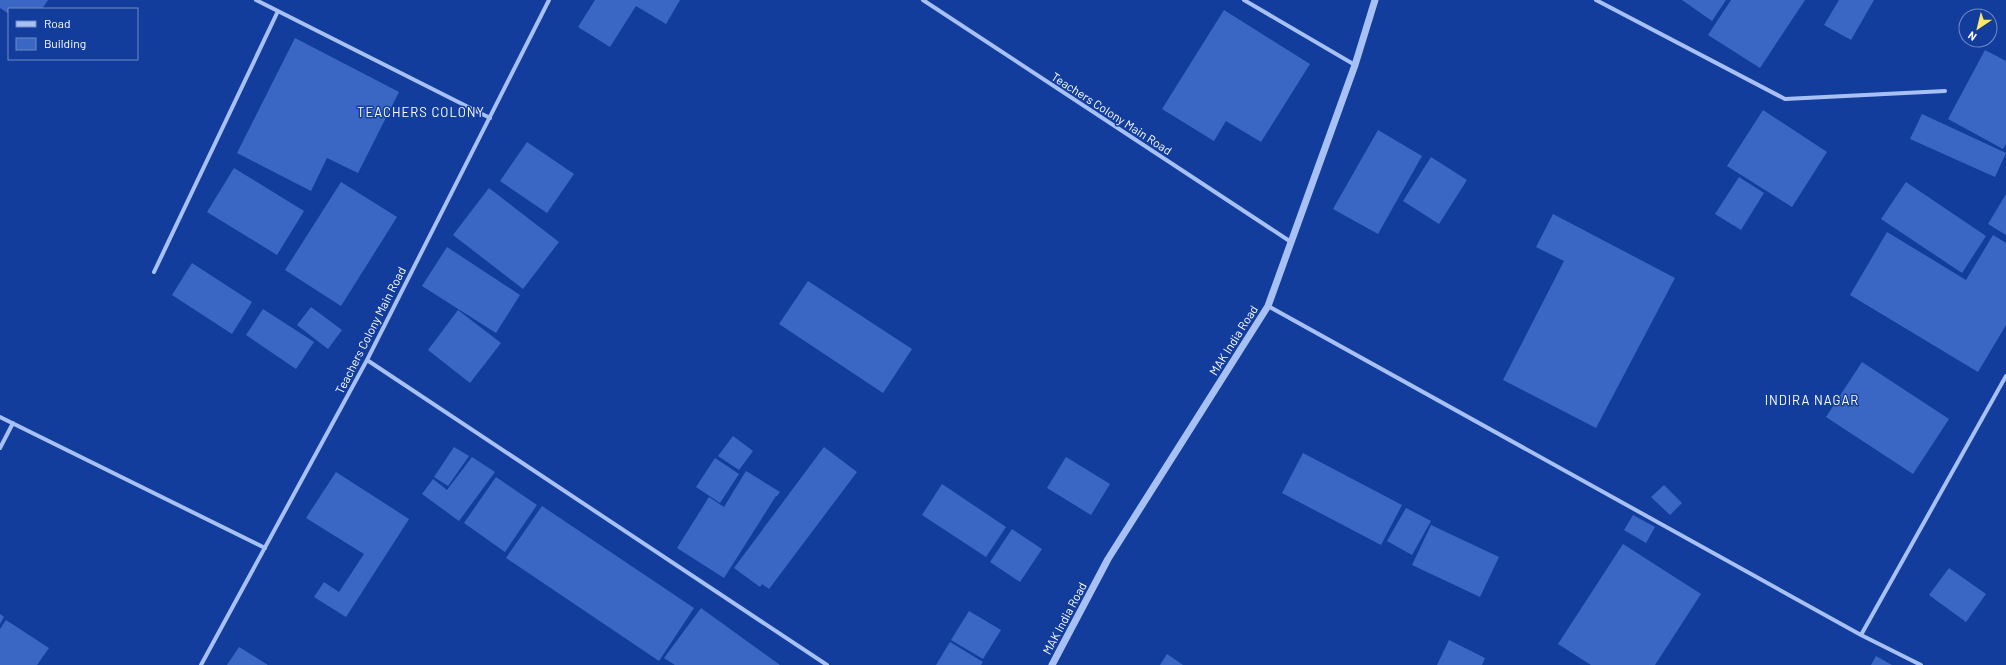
<svg xmlns="http://www.w3.org/2000/svg" width="2006" height="665" font-family="Barlow,sans-serif">
	<style>
		.building { fill: #3b67c4 }
		.lines { fill: none; stroke-linecap: round; stroke-linejoin: round }
		.minor { stroke: #a8c1f4; stroke-width: 4 }
		.tertiary { stroke: #a8c1f4; stroke-width: 7 }
		.labels { text-anchor: middle; dominant-baseline: central; stroke-width: 3; stroke-linejoin: round; paint-order: stroke }
		.street-label { font-size: 12px; fill: #fff; stroke: #123d9d }
		.neighbourhood-label { font-size: 13px; letter-spacing: 1px; fill: #fff; stroke: #123d9d }
	</style>
	<rect width="100%" height="100%" fill="#123d9d"/>
	<path class="building" d="M0,0H48L42,9H9V14L0,8Z
		M595,0H680L666,24L636,6L610,47L578,27Z
		M1682,0H1726L1712,21Z
		M1731,0H1805L1760,68L1708,35Z
		M1839,0H1874L1851,40L1824,25Z
		M1224,10L1310,64L1261,142L1226,121L1214,141L1162,109Z
		M295,38L399,92L358,173L327,158L311,191L237,153Z
		M1985,50L2006,61V144L2003,149L1948,119Z
		M1763,110L1827,152L1792,207L1727,166Z
		M1922,114L2006,153L1995,177L1910,139Z
		M1378,130L1422,156L1378,234L1333,209Z
		M527,142L574,174L547,213L500,181Z
		M1431,157L1467,180L1439,224L1403,201Z
		M234,168L304,211L277,255L207,212Z
		M1739,177L1764,193L1741,230L1715,214Z
		M341,182L397,217L341,306L285,270Z
		M1906,182L1986,236L1962,273L1881,219Z
		M489,188L559,242L523,289L453,235Z
		M2006,194V235L1988,224Z
		M1553,214L1675,278L1596,428L1503,380L1564,261L1536,247Z
		M1887,232L1966,280L1993,235L2006,243V325L1978,372L1850,295Z
		M447,247L520,295L496,333L422,286Z
		M192,263L252,302L232,334L172,295Z
		M808,281L912,349L883,393L779,324Z
		M311,307L342,330L328,349L297,325Z
		M263,309L314,342L296,369L246,335Z
		M458,310L501,343L470,383L428,350Z
		M1862,362L1949,419L1913,474L1826,417Z
		M733,436L753,451L739,470L718,456Z
		M454,447L469,456L448,486L434,477Z
		M824,447L857,472L769,589L762,584L760,587L734,568Z
		M1303,453L1402,505L1381,545L1282,493Z
		M472,457L495,472L459,521L422,494L433,479L447,490Z
		M1066,457L1110,484L1091,515L1047,488Z
		M715,458L739,474L720,503L696,487Z
		M746,471L780,492L777,496H776L724,578L677,548L709,497L724,507Z
		M336,472L409,519L346,617L314,597L324,582L339,592L364,554L306,518Z
		M496,477L537,505L505,552L464,523Z
		M942,484L1006,527L986,557L922,515Z
		M1664,485L1682,503L1670,515L1651,497Z
		M542,506L694,608L659,661L506,558Z
		M1406,508L1431,521L1412,555L1387,541Z
		M1633,515L1655,527L1646,543L1624,530Z
		M1431,525L1499,557L1480,597L1412,565Z
		M1012,529L1042,549L1020,582L990,562Z
		M1623,544L1701,594L1655,665H1591L1558,644Z
		M1949,568L1986,594L1966,622L1929,595Z
		M701,608L780,665H675L664,658Z
		M969,611L1001,630L983,659L951,640Z
		M0,614L4,617L0,624Z
		M6,620L49,648L37,665H0V629Z
		M1449,640L1485,658L1482,665H1437Z
		M950,642L983,662L981,665H936Z
		M239,647L268,665H227Z
		M1167,654L1183,665H1160Z
		M1876,656L1892,665H1871Z"/>
	<g class="lines">
		<path class="minor" d="M256,0L490,118
			M923,0L1291,242
			M1244,0L1355,65
			M1596,0L1785,99L1945,91
			M154,272L278,11
			M1268,306L1861,635L1921,665
			M367,360L827,665
			M0,417L265,548
			M0,448L13,423
			M1861,635L2006,376
			M201,665L367,360L549,0"/>
		<path class="tertiary" d="M1052,665L1108,559L1268,306L1355,65L1375,0"/>
	</g>
	<g class="labels">
		<g class="street-label">
			<text transform="translate(1112 113) rotate(33)">Teachers Colony Main Road</text>
			<text transform="translate(370 330) rotate(-63)">Teachers Colony Main Road</text>
			<text transform="translate(1233 340) rotate(-58)">MAK India Road</text>
			<text transform="translate(1064 618) rotate(-62)">MAK India Road</text>
		</g>
		<g class="neighbourhood-label">
			<text x="421" y="112">TEACHERS COLONY</text>
			<text x="1812" y="400">INDIRA NAGAR</text>
		</g>
	</g>
	<rect x="8" y="8" width="130" height="52" fill="#123d9d" stroke="#718bc4"/>
	<rect x="16" y="21" width="20" height="6" fill="#a8c1f4" stroke="#718bc4"/>
	<text x="44" y="28" font-size="12" fill="#ffffff">Road</text>
	<rect x="16" y="38" width="20" height="12" fill="#3b67c4" stroke="#718bc4"/>
	<text x="44" y="48" font-size="12" fill="#ffffff">Building</text>
	<g transform="translate(1978 28) rotate(215)"><circle r="19" fill="#123d9d" stroke="#718bc4"/>
	<path d="M0-3L7 15L0 10L-7 15Z" fill="#ffe76b"/>
	<text y="-6" font-size="11" font-weight="bold" text-anchor="middle" fill="#ffffff">N</text>
	</g>
</svg>
